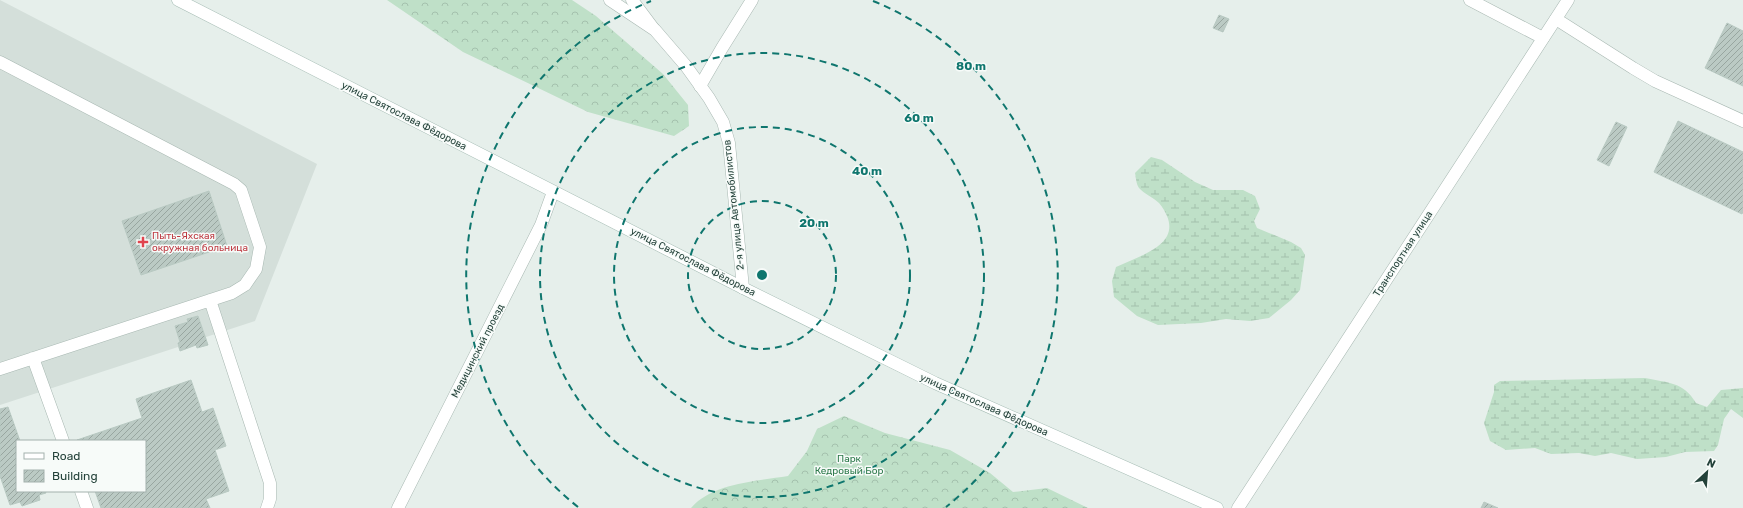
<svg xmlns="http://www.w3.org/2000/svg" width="1743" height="508" font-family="Rubik,sans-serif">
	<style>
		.built { fill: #d4dfda }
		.forest { fill: url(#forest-crowns) }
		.wetland { fill: url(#wetland-marsh) }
		.building { fill: url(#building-hatch); stroke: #b8c9c2 }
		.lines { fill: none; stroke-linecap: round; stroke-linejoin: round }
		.lane-casing { stroke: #a8b8b2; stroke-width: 13 }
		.street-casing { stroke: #a8b8b2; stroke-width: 13 }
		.secondary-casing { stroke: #a4bbb3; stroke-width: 13 }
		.lane { stroke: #fff; stroke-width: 12 }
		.street { stroke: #fff; stroke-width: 12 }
		.secondary { stroke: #fff; stroke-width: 12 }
		.ring { fill: none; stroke: #0f766e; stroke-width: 2; stroke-dasharray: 7 5 }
		.health-dot { fill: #e0444e; stroke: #f7fbf9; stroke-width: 1.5 }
		.labels { text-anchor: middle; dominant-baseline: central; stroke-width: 3; stroke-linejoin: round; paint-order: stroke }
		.street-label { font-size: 10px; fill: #24423a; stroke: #f7fbf9 }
		.health-label { font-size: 10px; fill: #be3a42; stroke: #f7fbf9; text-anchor: start }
		.park-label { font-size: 10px; fill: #2d7a4b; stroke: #f7fbf9 }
		.centre { fill: #0f766e; stroke: #f7fbf9; stroke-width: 2 }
		.ring-label { font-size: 12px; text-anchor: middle; font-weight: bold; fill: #0f766e; stroke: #f7fbf9; stroke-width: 3; stroke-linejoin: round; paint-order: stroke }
	</style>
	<defs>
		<pattern id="forest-crowns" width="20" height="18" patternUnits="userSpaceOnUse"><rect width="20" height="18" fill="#bfe0c8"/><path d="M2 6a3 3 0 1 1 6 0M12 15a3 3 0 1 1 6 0" fill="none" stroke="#a4c1ad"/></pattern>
		<pattern id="wetland-marsh" width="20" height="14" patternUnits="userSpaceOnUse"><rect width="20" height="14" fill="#bfe0c8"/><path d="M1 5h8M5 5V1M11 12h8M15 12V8" fill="none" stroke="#a4c1ad"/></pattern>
		<pattern id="building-hatch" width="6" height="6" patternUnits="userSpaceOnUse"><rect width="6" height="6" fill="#bbcac4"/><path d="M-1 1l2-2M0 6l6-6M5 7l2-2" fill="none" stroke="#98a6a0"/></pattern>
	</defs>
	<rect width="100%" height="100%" fill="#e6efeb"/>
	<path class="built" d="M0,0L317,164L255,321L206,337L208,345L197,348L196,345L180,351L178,347L0,405Z"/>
	<path class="forest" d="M387,0H572L596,16L663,74L688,105L689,126L674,136L588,112L463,52Z
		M844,416L885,433L950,450L990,473L1013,492L1047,488L1088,508H691C712,483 757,481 788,476L807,451L817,429Z"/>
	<path class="wetland" d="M1151,157L1162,160L1195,182L1213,190H1243L1255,196L1260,209L1254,221L1257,228L1291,242L1301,248L1305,255L1300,290L1291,300L1269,318L1250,321L1226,319L1201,323L1158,325L1137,316L1114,297L1112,281L1116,267C1144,254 1190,242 1159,203C1153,197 1144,194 1139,188C1136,184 1136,177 1135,173Z
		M1645,378C1667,383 1683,381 1696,403L1707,407L1721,390L1743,388V418L1731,409L1724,419L1718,445L1714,451L1685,452L1666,457L1637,459L1611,453L1595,456L1579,453L1551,454L1535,448L1506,450L1490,441L1484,423L1494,392V385L1500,381Z"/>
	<path class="building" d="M1219,15L1229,19L1223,32L1213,28Z
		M1727,23L1743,31V86L1705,68Z
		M1678,121L1743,152V211L1742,214L1654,172Z
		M1616,122L1627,127L1609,166L1597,160Z
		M209,191L227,246L141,275L122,221Z
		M198,316L208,345L197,348L196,345L180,351L178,343L180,342L175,326L188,322L187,319Z
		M191,380L202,412L213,408L226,446L215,450L229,491L206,499L210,508H101L95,491H145V441L77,440L142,418L136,399Z
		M8,407L20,441H17V491H45L46,493L39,495L40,500L22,506L20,502L10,505L0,476V409Z
		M1484,502L1498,508H1481Z"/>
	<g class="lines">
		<g class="lane-casing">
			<path id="lane" d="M632,0L653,28
				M1470,0L1543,38
				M1556,19L1633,68L1655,81L1743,121
				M0,62L234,184L241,190L260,247L256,269L245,285L232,293L0,369
				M700,86L722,48L752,0
				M210,300L270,483V499L267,508
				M33,358L63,441
				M81,491L87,508"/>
		</g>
		<g class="street-casing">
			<path id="street" d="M610,0L655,30L686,66L709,98L723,122L729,143L743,288
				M398,508L541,225L553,192
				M1238,508L1568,0"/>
		</g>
		<g class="secondary-casing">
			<path id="secondary" d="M178,0L743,288L935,383L1217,508"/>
		</g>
		<use href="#lane" class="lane"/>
		<use href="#street" class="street"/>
		<use href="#secondary" class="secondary"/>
	</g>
	<g class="ring">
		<circle cx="762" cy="275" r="74"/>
		<circle cx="762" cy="275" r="148"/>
		<circle cx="762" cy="275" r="222"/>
		<path d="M578 507A296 296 0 0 1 651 1M873 1A296 296 0 0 1 946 507"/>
	</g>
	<path class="health-dot" d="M141 236h4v4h4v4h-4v4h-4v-4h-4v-4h4z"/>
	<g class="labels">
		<g class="street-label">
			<text transform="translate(404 116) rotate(27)">улица Святослава Фёдорова</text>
			<text transform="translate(734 205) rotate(-96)">2-я улица Автомобилистов</text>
			<text transform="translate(1403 254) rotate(-57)">Транспортная улица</text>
			<text transform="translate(693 262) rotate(27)">улица Святослава Фёдорова</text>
			<text transform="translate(478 351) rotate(-63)">Медицинский проезд</text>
			<text transform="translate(984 405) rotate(24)">улица Святослава Фёдорова</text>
		</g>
		<g class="health-label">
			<text x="152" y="236">Пыть-Яхская<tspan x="152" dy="12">окружная больница</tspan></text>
		</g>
		<g class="park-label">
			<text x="849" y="459">Парк<tspan x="849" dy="12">Кедровый Бор</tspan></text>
		</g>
	</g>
	<circle cx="762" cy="275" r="6" class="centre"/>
	<g class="ring-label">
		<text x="971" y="70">80 m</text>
		<text x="919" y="122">60 m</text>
		<text x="867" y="175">40 m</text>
		<text x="814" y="227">20 m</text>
	</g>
	<rect x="16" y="440" width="130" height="52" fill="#f7fbf9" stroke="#a3b1ad"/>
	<rect x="24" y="453" width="20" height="6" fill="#ffffff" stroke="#a3b1ad"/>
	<text x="52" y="460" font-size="12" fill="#24423a">Road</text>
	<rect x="24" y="470" width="20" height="12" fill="url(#building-hatch)" stroke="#a3b1ad"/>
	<text x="52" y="480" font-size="12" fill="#24423a">Building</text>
	<g transform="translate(1707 472) rotate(26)" stroke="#f7fbf9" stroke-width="3" paint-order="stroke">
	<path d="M0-3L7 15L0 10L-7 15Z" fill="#24423a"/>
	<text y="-6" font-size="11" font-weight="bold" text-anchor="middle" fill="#24423a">N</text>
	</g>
</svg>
